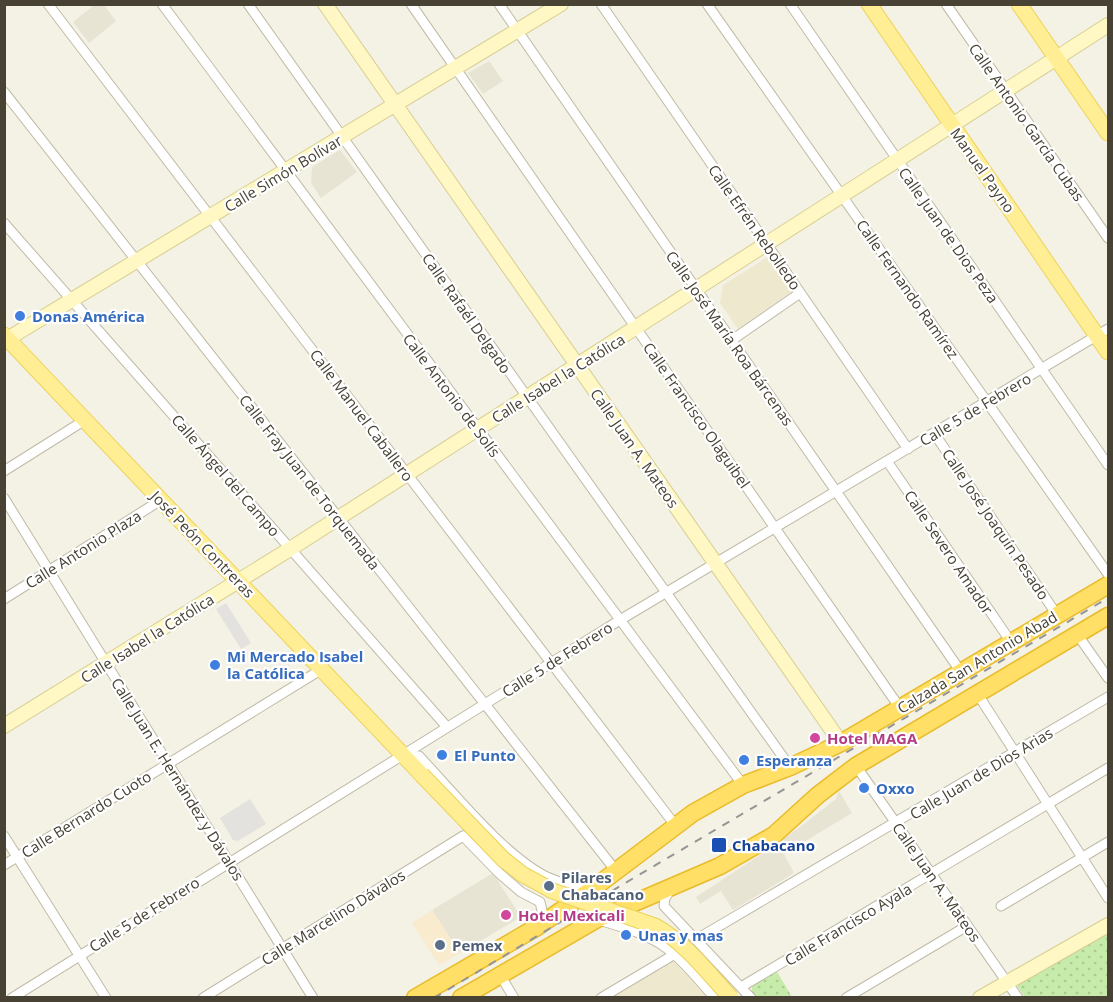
<svg xmlns="http://www.w3.org/2000/svg" width="1113" height="1002" font-family="'Open Sans',sans-serif">
	<style>
		.residential { fill: #e8e4d3 }
		.commercial { fill: #f8ebce }
		.education { fill: #eee9ce }
		.grass { fill: url(#grass-dots) }
		.parking { fill: #e4e2de }
		.lines { fill: none; stroke-linecap: round; stroke-linejoin: round }
		.street-casing { stroke: #c0bba7; stroke-width: 11 }
		.secondary-casing { stroke: #d7ce91; stroke-width: 16 }
		.primary-casing { stroke: #ecd35b; stroke-width: 17 }
		.highway-casing { stroke: #e9bb2a; stroke-width: 19 }
		.street { stroke: #fff; stroke-width: 9 }
		.secondary { stroke: #fff8c4; stroke-width: 14 }
		.primary { stroke: #ffee93; stroke-width: 15 }
		.highway { stroke: #ffdf65; stroke-width: 16 }
		.rail { stroke: #959595; stroke-width: 2; stroke-dasharray: 8 8; stroke-linecap: butt }
		.primary-bridge-casing { stroke: #ecd35b; stroke-width: 17; stroke-linecap: butt }
		.primary-bridge { stroke: #ffee93; stroke-width: 15 }
		.shop-dot { fill: #3f7fe0; stroke: #fff; stroke-width: 2 }
		.hotel-dot { fill: #d1479c; stroke: #fff; stroke-width: 2 }
		.transit-dot { fill: #1a4fb4; stroke: #fff; stroke-width: 2 }
		.service-dot { fill: #5c6f8a; stroke: #fff; stroke-width: 2 }
		.labels { text-anchor: middle; dominant-baseline: central; stroke-width: 4.5; stroke-linejoin: round; paint-order: stroke }
		.street-label { font-size: 15px; fill: #474234; stroke: #fff }
		.shop-label { font-size: 15px; font-weight: bold; fill: #366cbe; stroke: #fff; text-anchor: start }
		.hotel-label { font-size: 15px; font-weight: bold; fill: #b23c85; stroke: #fff; text-anchor: start }
		.transit-label { font-size: 15px; font-weight: bold; fill: #164399; stroke: #fff; text-anchor: start }
		.service-label { font-size: 15px; font-weight: bold; fill: #4e5e75; stroke: #fff; text-anchor: start }
	</style>
	<defs>
		<pattern id="grass-dots" width="8" height="8" patternUnits="userSpaceOnUse" patternTransform="scale(1.5)"><rect width="8" height="8" fill="#c6ebaa"/><path d="M2 2h.1M6 6h.1" fill="none" stroke="#abcb93" stroke-width="1.8" stroke-linecap="round"/></pattern>
	</defs>
	<rect width="100%" height="100%" fill="#f4f1e5"/>
	<path class="residential" d="M94,5H104L116,21L89,43L73,22Z
		M489,61L503,81L483,94L468,73Z
		M340,150L357,172L321,198L311,183L312,167Z
		M839,791L852,813L784,854L794,873L733,910L721,891L700,904L696,897L763,853L800,827L836,799Z
		M493,873L521,917L460,953L432,910Z"/>
	<path class="commercial" d="M432,910L460,953L439,965L412,923Z"/>
	<path class="education" d="M769,256L794,290L738,329L720,303L723,285Z
		M673,961L708,997L612,998Z"/>
	<path class="grass" d="M1108,931V997H1025L1017,986V984Z
		M776,970L792,997H757L752,993V987L755,982Z"/>
	<path class="parking" d="M226,603L251,643L241,649L216,609Z
		M250,799L266,824L238,841L233,840L220,818Z"/>
	<g class="lines">
		<g class="street-casing">
			<path id="street" d="M48,4L675,825
				M162,4L743,785
				M248,4L790,767
				M411,4L900,708
				M499,4L961,672
				M601,4L908,449
				M707,4L1108,574
				M790,4L1108,465
				M946,4L1108,238
				M4,92L616,871
				M4,223L447,727
				M732,340L800,293
				M934,433L1057,615
				M887,461L1011,642
				M4,471L85,420
				M4,498L313,998
				M4,599L161,500
				M1077,634L1108,678
				M977,693L1108,898
				M402,754L419,756C452,791 505,857 547,877C562,884 576,887 593,887
				M856,766L1018,998
				M4,836L106,998
				M4,865L322,669
				M671,889L665,898L664,906L751,998
				M1001,906L1108,842
				M599,920C622,927 645,933 665,947C684,960 699,981 715,998
				M697,939L1108,697
				M500,975L514,998
				M741,987L1108,768
				M12,998L620,620L1108,329
				M203,998L463,836L499,873L521,892L540,902L543,915L538,924
				M601,998L675,954
				M846,998L967,926"/>
		</g>
		<g class="secondary-casing">
			<path id="secondary" d="M325,4L841,743
				M4,341L561,4
				M4,726L290,549L1108,25
				M980,998L1108,925"/>
		</g>
		<g class="primary-casing">
			<path id="primary" d="M869,4L1108,352
				M1019,4L1108,133
				M4,335L422,775"/>
		</g>
		<g class="highway-casing">
			<path id="highway" d="M415,998L537,927L595,887L693,813L743,785L790,767L841,743L1108,585
				M461,998L597,919L720,866L774,835L818,795L856,766L1108,616"/>
		</g>
		<use href="#street" class="street"/>
		<use href="#secondary" class="secondary"/>
		<use href="#primary" class="primary"/>
		<use href="#highway" class="highway"/>
		<path class="rail" d="M434,998L632,879L1108,598"/>
		<g class="primary-bridge-casing">
			<path id="primary-bridge" d="M422,775L503,859L522,874L553,891L655,926C687,944 707,972 731,998"/>
		</g>
		<use href="#primary-bridge" class="primary-bridge"/>
	</g>
	<g class="shop-dot">
		<circle cx="20" cy="316" r="6"/>
		<circle cx="215" cy="665" r="6"/>
		<circle cx="442" cy="755" r="6"/>
		<circle cx="744" cy="760" r="6"/>
		<circle cx="864" cy="788" r="6"/>
		<circle cx="626" cy="935" r="6"/>
	</g>
	<g class="hotel-dot">
		<circle cx="815" cy="738" r="6"/>
		<circle cx="506" cy="915" r="6"/>
	</g>
	<rect class="transit-dot" x="711" y="837" width="16" height="16" rx="3"/>
	<g class="service-dot">
		<circle cx="549" cy="886" r="6"/>
		<circle cx="440" cy="945" r="6"/>
	</g>
	<g class="labels">
		<g class="street-label">
			<text transform="translate(1027 122) rotate(55)">Calle Antonio García Cubas</text>
			<text transform="translate(983 170) rotate(55)">Manuel Payno</text>
			<text transform="translate(283 173) rotate(-31)">Calle Simón Bolívar</text>
			<text transform="translate(755 227) rotate(55)">Calle Efrén Rebolledo</text>
			<text transform="translate(949 235) rotate(55)">Calle Juan de Dios Peza</text>
			<text transform="translate(908 289) rotate(55)">Calle Fernando Ramírez</text>
			<text transform="translate(467 313) rotate(55)">Calle Rafaél Delgado</text>
			<text transform="translate(730 338) rotate(55)">Calle José María Roa Bárcenas</text>
			<text transform="translate(558 378) rotate(-32)">Calle Isabel la Católica</text>
			<text transform="translate(452 395) rotate(53)">Calle Antonio de Solís</text>
			<text transform="translate(975 409) rotate(-31)">Calle 5 de Febrero</text>
			<text transform="translate(362 415) rotate(53)">Calle Manuel Caballero</text>
			<text transform="translate(697 415) rotate(55)">Calle Francisco Olaguibel</text>
			<text transform="translate(635 448) rotate(55)">Calle Juan A. Mateos</text>
			<text transform="translate(226 475) rotate(49)">Calle Ángel del Campo</text>
			<text transform="translate(310 482) rotate(52)">Calle Fray Juan de Torquemada</text>
			<text transform="translate(996 524) rotate(56)">Calle José Joaquín Pesado</text>
			<text transform="translate(203 544) rotate(46)">José Peón Contreras</text>
			<text transform="translate(83 549) rotate(-32)">Calle Antonio Plaza</text>
			<text transform="translate(949 552) rotate(56)">Calle Severo Amador</text>
			<text transform="translate(147 638) rotate(-32)">Calle Isabel la Católica</text>
			<text transform="translate(557 659) rotate(-32)">Calle 5 de Febrero</text>
			<text transform="translate(977 662) rotate(-31)">Calzada San Antonio Abad</text>
			<text transform="translate(981 773) rotate(-31)">Calle Juan de Dios Arias</text>
			<text transform="translate(178 779) rotate(58)">Calle Juan E. Hernández y Dávalos</text>
			<text transform="translate(86 814) rotate(-32)">Calle Bernardo Cuoto</text>
			<text transform="translate(937 882) rotate(55)">Calle Juan A. Mateos</text>
			<text transform="translate(144 914) rotate(-32)">Calle 5 de Febrero</text>
			<text transform="translate(333 917) rotate(-32)">Calle Marcelino Dávalos</text>
			<text transform="translate(848 924) rotate(-31)">Calle Francisco Ayala</text>
		</g>
		<g class="shop-label">
			<text x="32" y="316">Donas América</text>
			<text x="227" y="656">Mi Mercado Isabel<tspan x="227" dy="17">la Católica</tspan></text>
			<text x="454" y="755">El Punto</text>
			<text x="756" y="760">Esperanza</text>
			<text x="876" y="788">Oxxo</text>
			<text x="638" y="935">Unas y mas</text>
		</g>
		<g class="hotel-label">
			<text x="827" y="738">Hotel MAGA</text>
			<text x="518" y="915">Hotel Mexicali</text>
		</g>
		<g class="transit-label">
			<text x="732" y="845">Chabacano</text>
		</g>
		<g class="service-label">
			<text x="561" y="877">Pilares<tspan x="561" dy="17">Chabacano</tspan></text>
			<text x="452" y="945">Pemex</text>
		</g>
	</g>
	<rect width="1113" height="1002" fill="none" stroke="#474234" stroke-width="12"/>
</svg>
